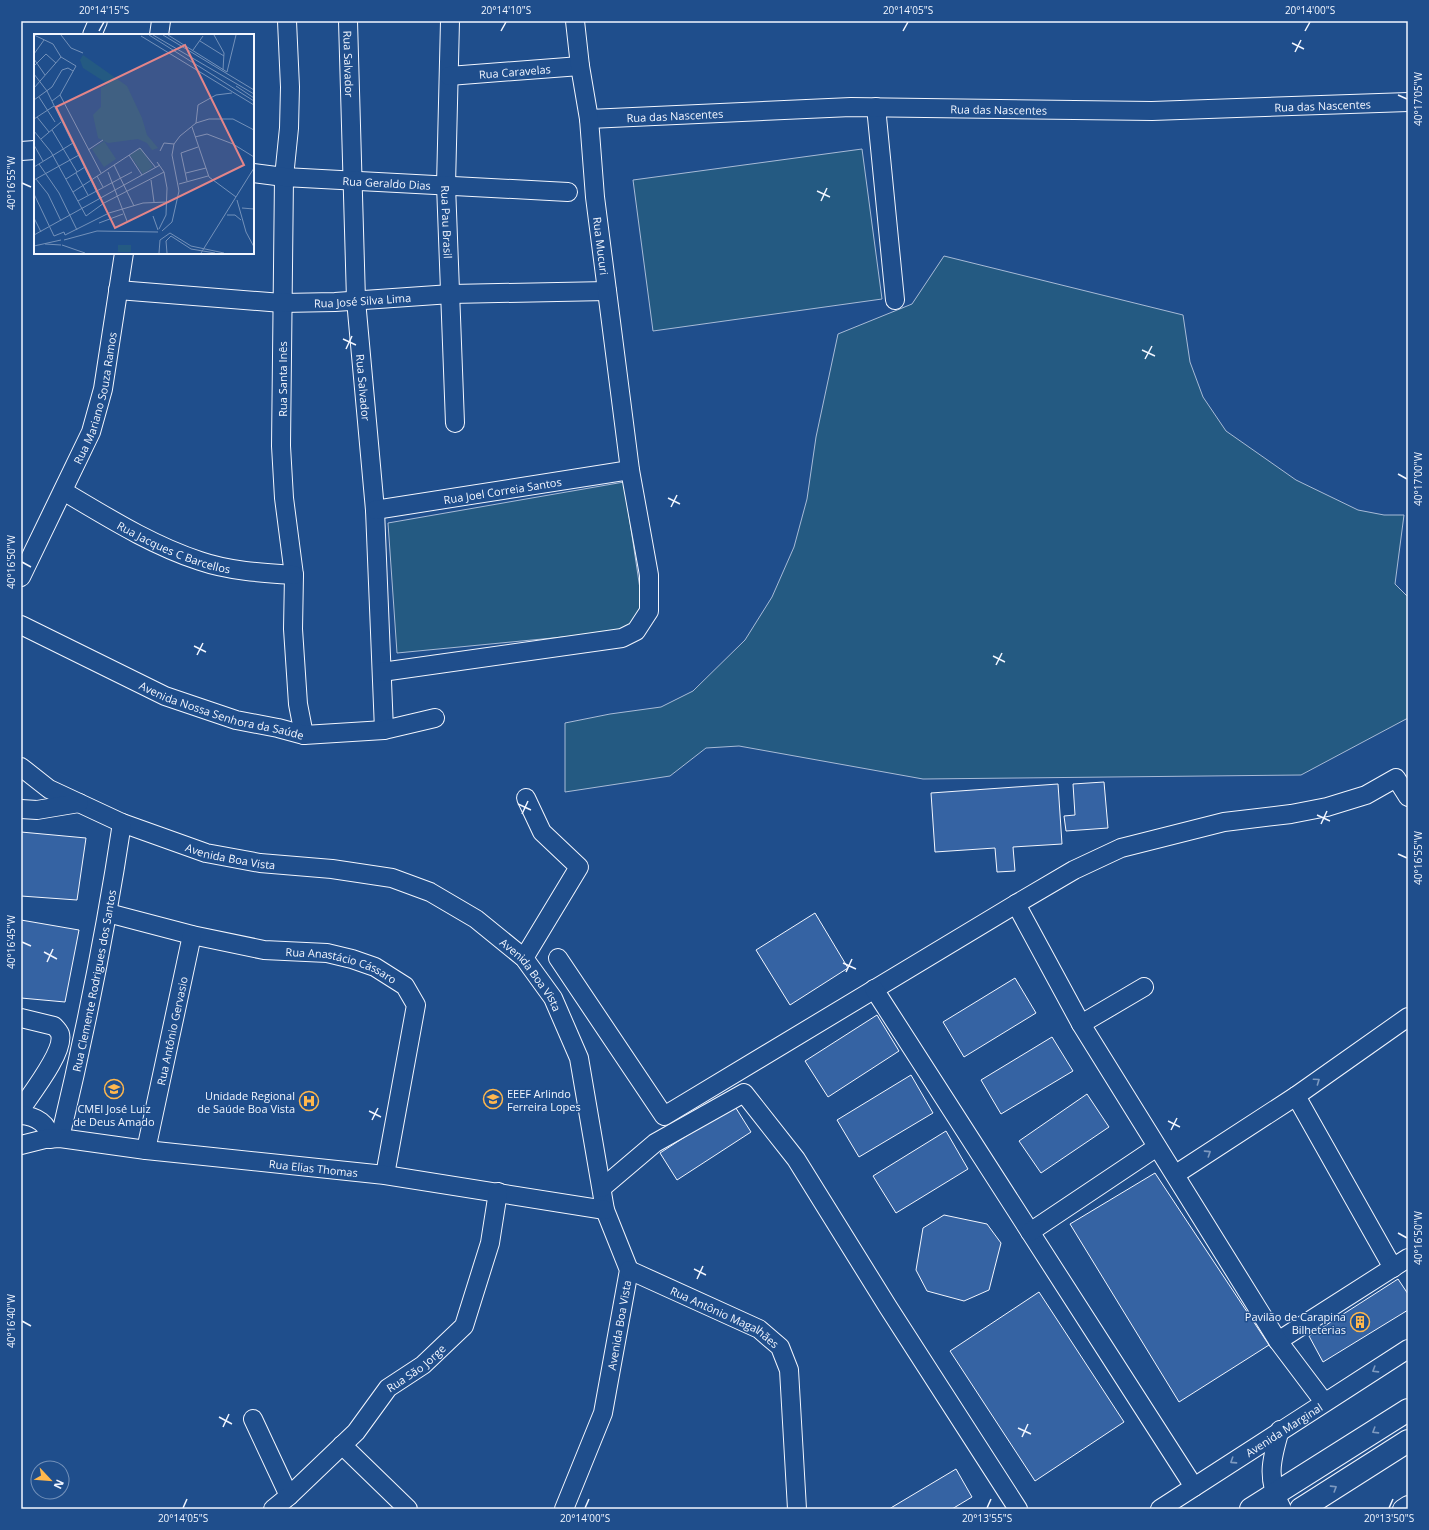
<svg xmlns="http://www.w3.org/2000/svg" width="1429" height="1530" font-family="'Open Sans',sans-serif">
	<style>
		.green { fill: #245a82; stroke: #a8bbd7 }
		.building { fill: #3563a3; stroke: #f2f6ff }
		.lines { fill: none; stroke-linecap: round; stroke-linejoin: round }
		.minor-casing { stroke: #f2f6ff; stroke-width: 20 }
		.major-casing { stroke: #f2f6ff; stroke-width: 24 }
		.minor { stroke: #1f4e8c; stroke-width: 18 }
		.major { stroke: #1f4e8c; stroke-width: 22 }
		.oneway { stroke: #7e9ac0 }
		.ticks { fill: none; stroke: #f2f6ff; stroke-width: 1.5 }
		.labels { text-anchor: middle; dominant-baseline: central; stroke-width: 3; stroke-linejoin: round; paint-order: stroke }
		.street-label { font-size: 11px; fill: #f2f6ff; stroke: #1f4e8c }
		.poi-label { font-size: 11px; fill: #f2f6ff; stroke: #1f4e8c; text-anchor: end }
		.inset-road { fill: none; stroke: #7391ba; stroke-width: 1 }
		.view { fill: #e38589; fill-opacity: 0.15; stroke: #e38589; stroke-width: 2 }
		.inset-edge { fill: none; stroke: #f2f6ff; stroke-width: 2 }
		.neatline { fill: none; stroke: #f2f6ff; stroke-width: 1.5 }
		.ticks-label { font-size: 10px; text-anchor: middle; fill: #f2f6ff }
	</style>
	<rect width="100%" height="100%" fill="#1f4e8c"/>
	<path class="green" d="M862,149L882,299L653,331L633,180Z
		M944,256L1183,315L1190,362L1203,397L1226,431L1296,480L1358,510L1384,515H1404L1395,584L1408,597V718L1301,775L923,779L739,746L706,748L670,776L565,792V723L610,714L661,707L693,691L745,640L772,597L794,547L807,499L816,437L838,334L912,304Z
		M624,482L646,629L397,653L388,523Z"/>
	<path class="building" d="M1104,782L1108,828L1066,831L1064,816L1075,815L1073,784Z
		M1058,784L1062,844L1013,847L1015,871L997,872L995,848L935,852L931,793Z
		M21,832L86,838L77,900L21,896Z
		M815,913L848,968L790,1005L756,950Z
		M21,920L79,930L65,1002L21,998Z
		M1015,978L1036,1013L964,1057L943,1022Z
		M877,1015L899,1051L828,1097L805,1061Z
		M1052,1037L1073,1071L1001,1114L981,1080Z
		M911,1075L933,1113L859,1157L837,1120Z
		M1087,1094L1109,1127L1041,1173L1019,1141Z
		M734,1105L751,1132L677,1180L660,1153Z
		M946,1131L968,1169L896,1213L873,1176Z
		M1155,1173L1269,1345L1179,1402L1070,1224Z
		M944,1215L987,1224L1001,1243L989,1290L964,1301L927,1291L916,1270L923,1228Z
		M1398,1279L1408,1294V1310L1323,1362L1309,1336Z
		M1039,1292L1124,1422L1035,1481L950,1351Z
		M956,1469L972,1497L952,1509H889Z"/>
	<g class="lines">
		<g class="minor-casing">
			<g id="minor">
				<path d="M287,21L290,87L289,128L284,177L281,446L284,498L294,575L293,629L298,704L304,735"/>
				<path id="s1" d="M348,21L356,300L375,510L384,730"/>
				<path id="s2" d="M450,21L446,185L455,423"/>
				<path d="M92,35L98,21"/>
				<path d="M159,35L161,21"/>
				<path id="s3" d="M449,76L580,66"/>
				<path d="M876,107L895,300"/>
				<path id="s4" d="M589,119L851,107L1152,111L1408,102"/>
				<path d="M21,151L35,150"/>
				<path id="s5" d="M253,173L284,177L568,192"/>
				<path id="s6" d="M118,290L282,303L335,302L451,294L607,291"/>
				<path id="s7" d="M63,491C107,517 151,545 200,561C229,571 263,573 294,575"/>
				<path id="s8" d="M375,510L630,470"/>
				<path id="s9" d="M21,577L91,432L103,389L124,253"/>
				<path id="s10" d="M21,625L165,696L236,720L278,728L304,735L384,730L435,718"/>
				<path d="M382,672L622,638L636,631L649,611V575L630,470L595,197L589,119L580,66L575,21"/>
				<path id="s11" d="M21,767L49,789L122,823L206,853L260,863L332,869L392,878L430,892L476,919L524,958L553,998L579,1058L605,1210L629,1270L603,1413L564,1509"/>
				<path d="M21,809L37,810L79,803"/>
				<path id="s12" d="M108,913L192,935L264,950L327,953L352,959L375,967L405,986L416,1005L385,1175"/>
				<path d="M524,958L579,867L542,832L526,798"/>
				<path d="M558,958L664,1116L1016,904"/>
				<path d="M874,989L1194,1487"/>
				<path d="M21,1018L54,1026C56,1028 59,1031 60,1034C65,1051 31,1094 21,1109"/>
				<path d="M1081,1024L1144,987"/>
				<path d="M1296,1096L1393,1268"/>
				<path d="M21,1115C36,1116 49,1124 50,1139"/>
				<path id="s13" d="M60,1138C85,1034 106,929 122,823"/>
				<path id="s14" d="M21,1145L45,1139L60,1138L146,1150L385,1175L605,1210"/>
				<path id="s15" d="M146,1150L192,935"/>
				<path d="M1176,1174L1296,1096L1408,1017"/>
				<path d="M602,1188L655,1143L744,1093L796,1159L888,1307L1018,1509"/>
				<path d="M1030,1232L1157,1147"/>
				<path id="s16" d="M629,1270L759,1329L780,1347L789,1370L797,1509"/>
				<path d="M1278,1341L1408,1258"/>
				<path d="M1324,1402L1278,1341L1081,1024L1016,904L1074,870L1121,848L1224,822L1291,814L1327,807L1366,795L1396,778L1408,797"/>
				<path d="M253,1419L289,1496"/>
				<path d="M1280,1430C1271,1460 1266,1480 1282,1509"/>
				<path d="M342,1445L408,1509"/>
				<path id="s17" d="M273,1509L289,1496L356,1432L388,1388L423,1365L464,1326L490,1243L498,1192"/>
				<path id="s18" d="M1160,1509L1408,1349"/>
				<path d="M1402,1509L1408,1505"/>
			</g>
		</g>
		<g class="major-casing">
			<path id="major" d="M1251,1509L1408,1410
				M1301,1509L1408,1441"/>
		</g>
		<use href="#minor" class="minor"/>
		<use href="#major" class="major"/>
	</g>
	<defs><path id="oneway-chevron" d="M-2-3.5L2.5 0L-2 3.5" fill="none" stroke-width="1.6" stroke-linecap="round" stroke-linejoin="round"/></defs>
	<g class="oneway">
		<use href="#oneway-chevron" transform="translate(1317 1081) rotate(-35)"/>
		<use href="#oneway-chevron" transform="translate(1208 1153) rotate(-33)"/>
		<use href="#oneway-chevron" transform="translate(1375 1370) rotate(148)"/>
		<use href="#oneway-chevron" transform="translate(1375 1431) rotate(148)"/>
		<use href="#oneway-chevron" transform="translate(1233 1461) rotate(147)"/>
		<use href="#oneway-chevron" transform="translate(1334 1488) rotate(-32)"/>
	</g>
	<path class="ticks" d="M99,31L104,22M501,31L506,22M903,31L908,22M1305,31L1310,22M1292,43L1304,49M1295,52L1301,40M1398,95L1407,99M22,183L31,187M817,191L830,197M821,201L827,188M343,339L356,345M346,349L352,336M1142,350L1155,356M1145,359L1152,346M1398,474L1407,479M668,498L680,504M671,507L677,495M22,562L31,567M194,646L206,652M197,655L203,643M993,656L1005,662M996,665L1002,653M518,804L531,810M522,814L528,801M1317,815L1330,821M1321,824L1327,811M1398,854L1407,858M22,942L31,946M44,952L57,959M47,962L53,949M843,963L856,969M846,972L852,959M369,1111L381,1117M372,1120L378,1108M1168,1121L1180,1127M1171,1130L1177,1118M1398,1233L1407,1238M694,1269L706,1275M697,1279L703,1266M22,1321L31,1326M219,1417L232,1424M223,1427L229,1414M1018,1428L1031,1434M1022,1437L1028,1424M183,1508L187,1499M585,1508L589,1499M987,1508L991,1499M1389,1508L1393,1499"/>
	<defs>
		<g id="school-ring" transform="scale(1)"><circle r="9.5" fill="#1f4e8c" stroke="#ffb74d" stroke-width="1.5"/><path d="M0-5L7-2L0 1L-7-2ZM-4 1L0 2.5L4 1V4Q0 6-4 4Z" fill="#ffb74d"/></g>
		<g id="hospital-ring" transform="scale(1)"><circle r="9.5" fill="#1f4e8c" stroke="#ffb74d" stroke-width="1.5"/><path d="M-5-5h3v3.5h4V-5h3V5h-3V1.5h-4V5h-3Z" fill="#ffb74d"/></g>
		<g id="building-ring" transform="scale(1)"><circle r="9.5" fill="#1f4e8c" stroke="#ffb74d" stroke-width="1.5"/><path d="M-4-6H4V6H1V3H-1V6H-4ZM-2.5-4.3h1.7v1.8h-1.7ZM.8-4.3h1.7v1.8H.8ZM-2.5-1h1.7V.8h-1.7ZM.8-1h1.7V.8H.8Z" fill="#ffb74d"/></g>
	</defs>
	<g fill-rule="evenodd">
		<use href="#school-ring" x="114" y="1089"/>
		<use href="#school-ring" x="493" y="1099"/>
		<use href="#hospital-ring" x="309" y="1101"/>
		<use href="#building-ring" x="1360" y="1322"/>
	</g>
	<g class="labels">
		<g class="street-label">
			<text stroke="none"><textPath href="#s1" startOffset="43">Rua Salvador</textPath></text>
			<text stroke="none"><textPath href="#s3" startOffset="66">Rua Caravelas</textPath></text>
			<text stroke="none"><textPath href="#s4" startOffset="734">Rua das Nascentes</textPath></text>
			<text stroke="none"><textPath href="#s4" startOffset="410">Rua das Nascentes</textPath></text>
			<text stroke="none"><textPath href="#s4" startOffset="86">Rua das Nascentes</textPath></text>
			<text stroke="none"><textPath href="#s5" startOffset="134">Rua Geraldo Dias</textPath></text>
			<text stroke="none"><textPath href="#s2" startOffset="201">Rua Pau Brasil</textPath></text>
			<text transform="translate(601 246) rotate(83)">Rua Mucuri</text>
			<text stroke="none"><textPath href="#s6" startOffset="245">Rua José Silva Lima</textPath></text>
			<text transform="translate(282 379) rotate(-90)">Rua Santa Inês</text>
			<text stroke="none"><textPath href="#s1" startOffset="367">Rua Salvador</textPath></text>
			<text stroke="none"><textPath href="#s9" startOffset="195">Rua Mariano Souza Ramos</textPath></text>
			<text stroke="none"><textPath href="#s8" startOffset="129">Rua Joel Correia Santos</textPath></text>
			<text stroke="none"><textPath href="#s7" startOffset="125">Rua Jacques C Barcellos</textPath></text>
			<text stroke="none"><textPath href="#s10" startOffset="219">Avenida Nossa Senhora da Saúde</textPath></text>
			<text stroke="none"><textPath href="#s11" startOffset="230">Avenida Boa Vista</textPath></text>
			<text stroke="none"><textPath href="#s12" startOffset="240">Rua Anastácio Cássaro</textPath></text>
			<text stroke="none"><textPath href="#s11" startOffset="566">Avenida Boa Vista</textPath></text>
			<text stroke="none"><textPath href="#s13" startOffset="161">Rua Clemente Rodrigues dos Santos</textPath></text>
			<text stroke="none"><textPath href="#s15" startOffset="122">Rua Antônio Gervasio</textPath></text>
			<text stroke="none"><textPath href="#s14" startOffset="295">Rua Elias Thomas</textPath></text>
			<text stroke="none"><textPath href="#s16" startOffset="107">Rua Antônio Magalhães</textPath></text>
			<text transform="translate(619 1325) rotate(-80)">Avenida Boa Vista</text>
			<text stroke="none"><textPath href="#s17" startOffset="202">Rua São Jorge</textPath></text>
			<text stroke="none"><textPath href="#s18" startOffset="147">Avenida Marginal</textPath></text>
		</g>
		<g class="poi-label">
			<text x="507" y="1093" text-anchor="start">EEEF Arlindo<tspan x="507" dy="13">Ferreira Lopes</tspan></text>
			<text x="295" y="1095">Unidade Regional<tspan x="295" dy="13">de Saúde Boa Vista</tspan></text>
			<text x="114" y="1108" text-anchor="middle">CMEI José Luiz<tspan x="114" dy="13">de Deus Amado</tspan></text>
			<text x="1346" y="1316">Pavilão de Carapina<tspan x="1346" dy="13">Bilheterias</tspan></text>
		</g>
	</g>
	<g transform="translate(34 34)">
		<rect width="220" height="220" fill="#1f4e8c"/>
		<path d="M49,21L93,52L108,84L113,101L124,114L118,116L113,109L104,105L74,109L64,104L59,81L67,73V54L74,50L49,34L46,26ZM70,107L82,125L70,133L58,115ZM107,114L119,133L109,140L96,121ZM84,211H97V218H84Z" fill="#245a82"/>
		<path class="inset-road" d="M0,1L19,10L27,23L42,32L26,61L18,67M27,1L37,14L49,19M115,1L220,67M119,1L220,60M129,1L220,56M134,1L193,38L202,1M180,1L190,19L189,36M107,2L220,71M166,7L190,22M159,16L169,2M0,20L10,6M0,25L11,41M0,32L12,20L22,29M0,40L13,57L66,165M202,52L220,64M0,54L27,23M26,61L67,139M5,63L21,88M0,66L18,53L28,36L34,34L39,37M3,83L15,98M0,85L20,72M162,89L164,71L182,61L198,59M158,93L175,143L202,163M18,96L43,138M0,97L17,118L52,182M161,103L173,100L199,110L220,123M7,105L27,88M0,111L9,127M54,116L69,106M126,117L130,109L140,110M95,121L108,141M123,128L130,138L133,154L132,181L125,195M5,130L25,159L43,196M80,131L100,172M0,133L39,109M74,138L93,187M42,139L54,161M152,139L172,134M63,142L69,153M2,145L14,160L27,187M32,145L51,133M0,146L45,121M117,146L120,168M153,147L147,119L164,113M145,150L174,142M39,158L106,114L122,134M0,160L20,202L30,198L31,201M203,166L212,198L220,213M44,167L98,138M208,174L220,175M193,181H201L207,186M52,182L70,169L130,138M119,182L124,196M0,184L7,198M65,189L89,180M128,197L138,188L145,157L138,121L140,110L146,102L162,89L175,85H199L220,96M0,201L126,131M31,201L75,179L109,169L133,168M30,206L63,197L124,198M11,210L27,211M28,211L51,219M0,212L27,206M125,219L126,206L136,199L157,212L190,219M133,219L132,207L137,202L157,215L181,219M167,219L220,134"/>
		<path class="view" d="M151,11L210,131L81,194L22,73Z"/>
		<rect width="220" height="220" class="inset-edge"/>
	</g>
	<rect width="1429" height="1530" fill="none" stroke="#1f4e8c" stroke-width="44"/>
	<g transform="translate(50 1480) rotate(116)"><circle r="19" fill="#1f4e8c" stroke="#7391ba"/>
	<path d="M0-3L7 15L0 10L-7 15Z" fill="#ffb74d"/>
	<text y="-6" font-size="11" font-weight="bold" text-anchor="middle" fill="#f2f6ff">N</text>
	</g>
	<rect x="22" y="22" width="1385" height="1486" class="neatline"/>
	<g class="ticks-label">
		<text x="104" y="14">20°14'15"S</text>
		<text x="506" y="14">20°14'10"S</text>
		<text x="908" y="14">20°14'05"S</text>
		<text x="1310" y="14">20°14'00"S</text>
		<text transform="translate(1418 99) rotate(-90)" y="4">40°17'05"W</text>
		<text transform="translate(11 183) rotate(-90)" y="4">40°16'55"W</text>
		<text transform="translate(1418 479) rotate(-90)" y="4">40°17'00"W</text>
		<text transform="translate(11 562) rotate(-90)" y="4">40°16'50"W</text>
		<text transform="translate(1418 858) rotate(-90)" y="4">40°16'55"W</text>
		<text transform="translate(11 942) rotate(-90)" y="4">40°16'45"W</text>
		<text transform="translate(1418 1238) rotate(-90)" y="4">40°16'50"W</text>
		<text transform="translate(11 1321) rotate(-90)" y="4">40°16'40"W</text>
		<text x="183" y="1522">20°14'05"S</text>
		<text x="585" y="1522">20°14'00"S</text>
		<text x="987" y="1522">20°13'55"S</text>
		<text x="1389" y="1522">20°13'50"S</text>
	</g>
</svg>
